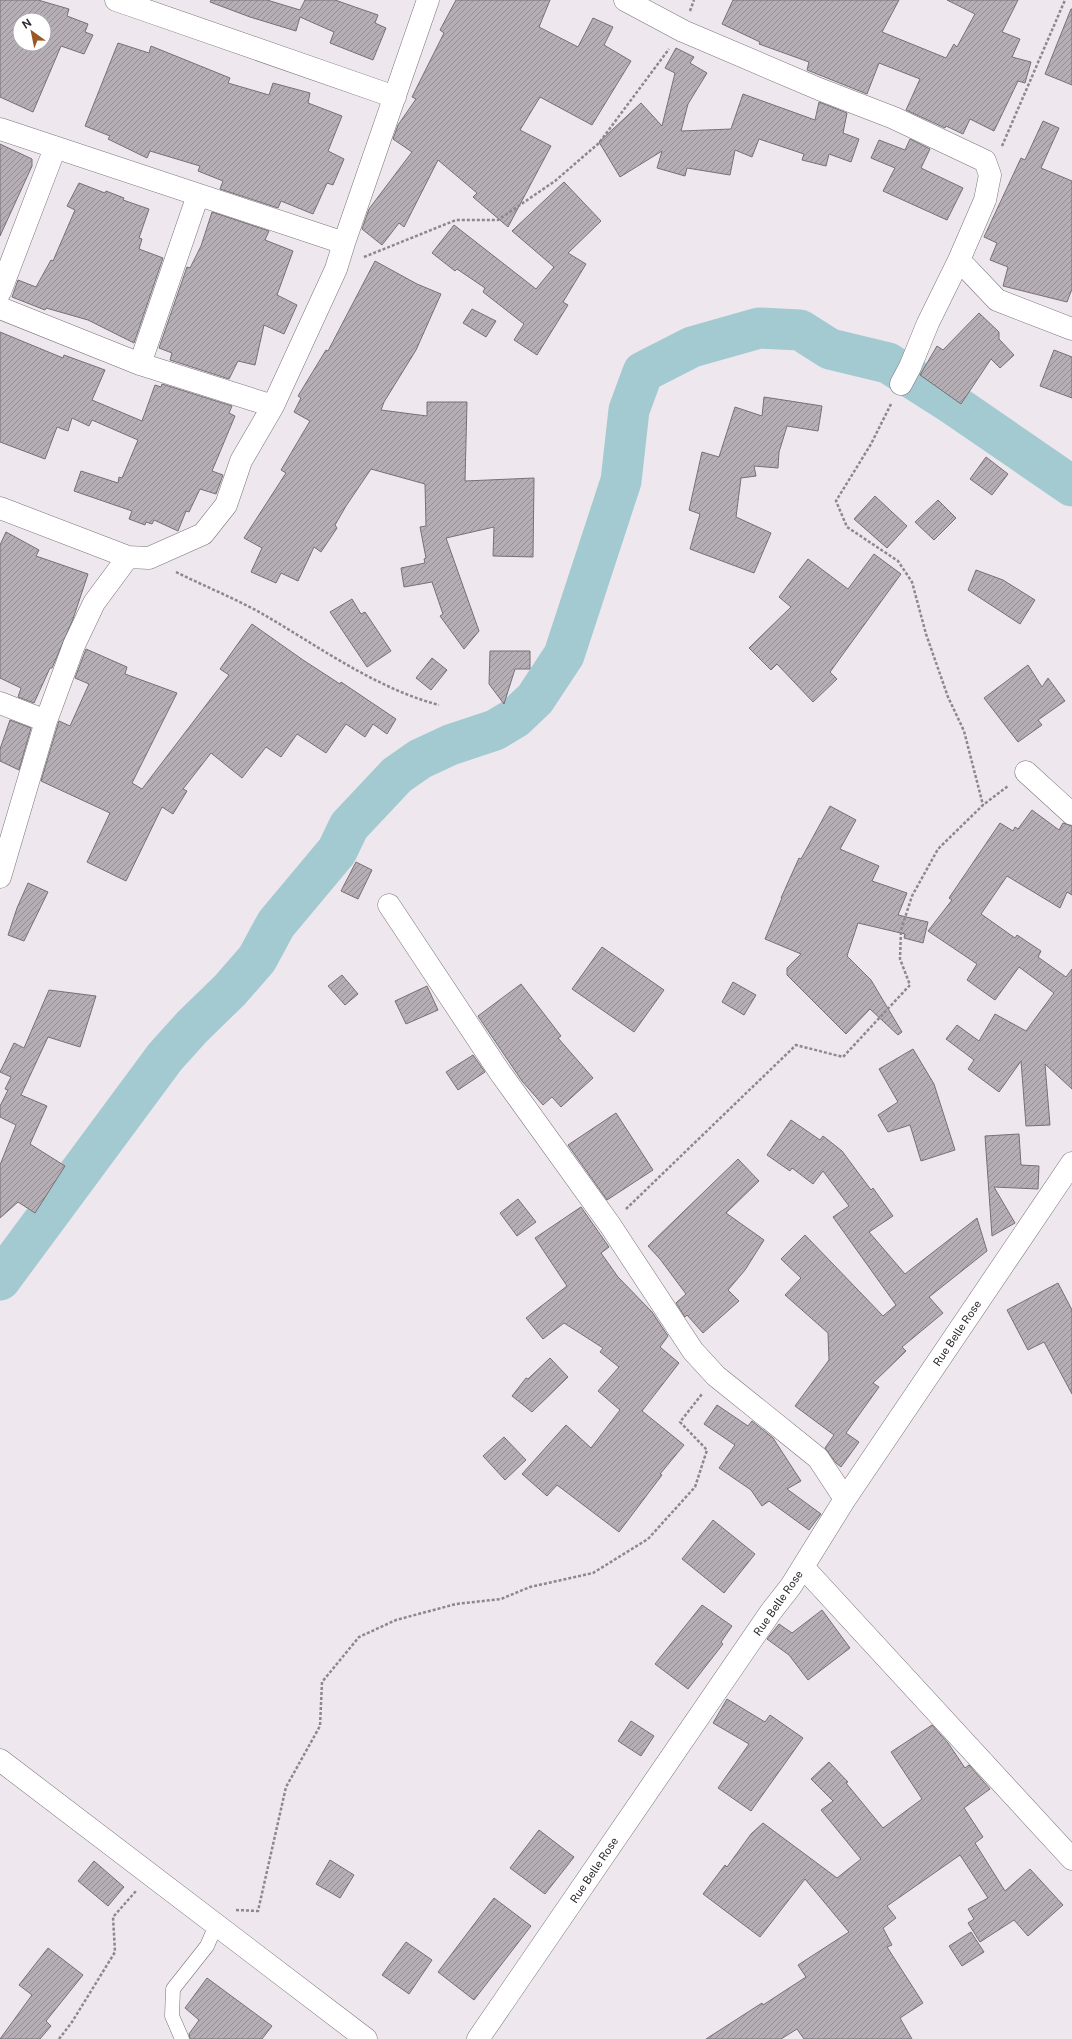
<svg xmlns="http://www.w3.org/2000/svg" width="1072" height="2039" font-family="'Public Sans',sans-serif">
	<style>
		.lines { fill: none; stroke-linecap: round; stroke-linejoin: round }
		.river { stroke: #a2cad0; stroke-width: 41 }
		.building { fill: url(#building-hatch); stroke: #777077; fill-rule: evenodd }
		.lane-casing { stroke: #7a737a; stroke-width: 15 }
		.street-casing { stroke: #7a737a; stroke-width: 23 }
		.secondary-casing { stroke: #7a737a; stroke-width: 23 }
		.path { stroke: #8d888d; stroke-width: 2.5; stroke-dasharray: 3 2; stroke-linecap: butt }
		.lane { stroke: #fff; stroke-width: 14 }
		.street { stroke: #fff; stroke-width: 22 }
		.secondary { stroke: #fff; stroke-width: 22 }
		.labels { text-anchor: middle; dominant-baseline: central; stroke-width: 4; stroke-linejoin: round; paint-order: stroke }
		.street-label { font-size: 11px; fill: #2b282b; stroke: #fff }
	</style>
	<defs>
		<pattern id="building-hatch" width="6" height="6" patternUnits="userSpaceOnUse"><rect width="6" height="6" fill="#b6aeb5"/><path d="M-1 1l2-2M0 6l6-6M5 7l2-2" fill="none" stroke="#948e93"/></pattern>
	</defs>
	<rect width="100%" height="100%" fill="#eee7ee"/>
	<g class="lines">
		<path class="river" d="M0,1280L165,1057L192,1027L230,990L257,959L276,924L337,851L349,826L397,775L420,759L450,745L495,730L515,718L535,699L564,655L621,481L629,410L643,372L692,347L759,328L800,330L830,349L888,363L954,405L1072,486"/>
	</g>
	<path class="building" d="M0,0H38L69,9L67,16L88,24L85,32L93,35L84,54L61,46L33,112L0,97ZM20,20H44V44H20Z
		M211,0H267L300,10L305,0H335L378,15L375,23L386,28L373,60L330,43L334,32L300,17L296,31L250,17L210,2Z
		M456,0H550L539,27L578,47L593,18L613,27L604,45L631,61L592,125L540,97L520,130L551,146L508,227L473,197L477,193L438,160L404,227L399,223L382,245L362,229L369,209L412,152L393,139L398,125L416,99L412,97L444,33L440,30Z
		M733,0H899L882,32L946,58L954,44L957,47L975,14L947,0H1018L1002,32L1020,39L1012,57L1031,62L1025,83L1018,81L994,131L970,119L963,134L946,126L945,128L906,110L920,79L879,63L867,94L807,70L809,62L759,44L760,42L722,24Z
		M1071,9H1072V85L1045,74Z
		M118,43L149,53L151,46L230,78L228,83L269,95L273,83L310,93L308,103L342,116L328,151L344,159L333,185L327,183L313,214L281,201L278,208L220,189L223,181L198,171L200,166L150,151L147,158L108,139L110,136L85,126Z
		M676,48L694,57L690,63L707,73L688,104L681,131L731,129L743,94L815,120L819,102L847,113L843,133L859,139L851,162L829,154L826,166L802,160L804,154L759,139L752,157L735,150L730,175L687,168L685,176L657,168L662,151L620,177L599,142L641,103L662,126L675,73L665,68Z
		M1043,121L1059,128L1041,168L1072,181V289L1067,302L1003,286L1008,267L990,260L997,243L984,237L1021,158L1025,160Z
		M910,139L930,149L921,168L963,188L947,220L883,191L895,168L871,158L879,140L905,150Z
		M0,144L32,159V166L0,236Z
		M564,182L601,221L568,253L586,264L563,302L568,305L537,355L514,340L524,324L483,292L485,288L457,269L455,271L432,253L454,225L536,289L554,267L512,231Z
		M79,183L105,193L106,191L124,198L123,200L149,209L139,238L142,239L139,249L163,258L134,343L88,320L46,308L45,310L12,297L18,280L36,287L51,260L53,261L75,210L67,206Z
		M212,212L269,231L265,240L293,251L277,295L297,305L284,334L264,325L255,365L238,361L229,379L170,360L172,353L159,348L187,267L190,268L201,246Z
		M375,261L417,284L441,294L416,350L384,402L381,410L427,416V402H467L465,481L534,478L533,557L493,556L494,527L446,538L479,631L464,649L440,616L443,614L432,582L404,587L401,568L425,563L424,559L426,558L420,527L426,526L425,484L371,469L346,506L335,525L337,528L321,552L314,547L298,581L281,573L276,583L251,572L262,548L244,538L286,473L281,470L310,421L294,412L301,398L298,396L326,350L328,351Z
		M472,309L496,321L486,337L463,323Z
		M979,313L999,332V339L1014,355L1000,368L991,359L961,404L920,375L937,346L943,350Z
		M0,332L63,358L64,355L105,370L92,400L142,421L155,385L161,387L162,384L232,406L229,413L235,416L212,471L223,475L216,494L200,489L189,512L186,511L178,531L154,520L152,524L146,522L145,525L129,519L132,511L74,491L81,471L118,483L119,477L122,478L138,440L92,420L89,426L72,418L68,431L57,427L45,459L0,442Z
		M1054,350L1072,357V398L1040,386Z
		M764,397L822,406L818,431L787,426L779,452L778,468L754,466L756,476L741,478L736,517L771,533L754,573L690,549L700,514L689,510L702,452L719,457L735,407L762,416Z
		M986,457L1008,474L992,495L970,479Z
		M875,496L907,526L887,548L854,519Z
		M938,500L956,518L934,540L915,522Z
		M6,532L39,550L36,556L88,574L73,619L52,668H50L34,703L18,697L21,688L0,678V545Z
		M874,554L901,574L830,672L837,679L813,702L777,664L771,670L749,648L791,607L779,597L808,559L848,589Z
		M976,570L1003,580L1035,600L1020,624L968,590Z
		M352,599L361,614L365,612L391,651L367,667L330,612Z
		M252,624L303,660L340,684L341,682L396,719L387,734L373,724L365,737L346,724L326,753L297,734L281,757L266,747L242,778L211,753L183,789L187,791L173,814L162,807L126,881L87,862L110,813L41,781L59,721L70,726L89,684L75,678L86,649L127,667L125,674L177,693L132,783L142,789L229,675L220,669Z
		M490,651H530V669H515L504,704L489,684Z
		M432,658L447,670L431,690L416,678Z
		M1028,665L1042,687L1048,678L1065,701L1038,720L1042,725L1018,742L984,698Z
		M10,720L31,728L19,770L0,761V749Z
		M830,806L856,820L840,849L879,866L872,881L907,893L898,915L928,922L923,943L904,938L905,934L858,923L847,956L871,980L902,1032L898,1035L870,1009L846,1034L787,975V968L801,954L765,939L782,898H781L799,858L801,859Z
		M1032,810L1059,830L1063,823L1072,826V895L1067,892L1060,908L1007,876L981,914L1015,938L1017,935L1041,951L1038,957L1066,977L1072,969V1089L1045,1064L1050,1125L1026,1126L1021,1061L999,1092L968,1069L974,1060L946,1039L957,1025L979,1041L995,1014L1026,1031L1054,993L1019,967L995,1000L967,980L977,964L928,931L952,900L949,898L1000,823L1013,831L1015,827L1018,829Z
		M356,862L372,870L358,899L341,891Z
		M28,883L48,892L24,941L8,935L17,908Z
		M602,947L664,990L634,1032L572,989Z
		M342,975L358,994L345,1005L328,986Z
		M733,982L756,995L744,1015L722,1002Z
		M521,984L561,1036L558,1038L593,1078L561,1107L552,1097L543,1105L522,1081L478,1016Z
		M427,986L438,1010L406,1024L395,1001Z
		M49,990L96,996L80,1047L48,1037L21,1095L47,1106L30,1144L65,1166L35,1213L18,1202L0,1218V1165L16,1125L0,1117V1106L8,1090L5,1089L11,1077L0,1072L14,1043L24,1048Z
		M913,1049L934,1084L955,1150L921,1161L910,1125L888,1132L878,1115L898,1102L879,1069Z
		M473,1055L485,1072L458,1090L446,1072Z
		M616,1113L653,1170L607,1200L568,1145Z
		M791,1120L820,1140L823,1136L842,1151L871,1190L873,1188L893,1216L869,1232L905,1274L977,1218L987,1251L929,1297L943,1313L902,1347L906,1351L873,1383L879,1387L846,1433L859,1442L841,1467L836,1463L825,1448L834,1435L795,1406L829,1360L828,1333L785,1295L801,1278L781,1259L805,1235L883,1316L896,1305L833,1217L849,1206L823,1171L813,1184L792,1168L790,1171L767,1155Z
		M1019,1134L1021,1165L1039,1166L1038,1189L994,1187L1015,1223L992,1236L985,1136Z
		M738,1159L759,1181L726,1213L764,1240L745,1270L728,1290L739,1301L703,1333L687,1315L685,1317L676,1303L686,1294L660,1259L648,1246Z
		M518,1199L536,1222L517,1236L500,1213Z
		M581,1207L609,1247L601,1253L618,1277L652,1312L668,1336L660,1347L679,1363L642,1411L684,1445L660,1474L662,1475L619,1532L557,1485L547,1496L522,1474L566,1425L591,1448L620,1410L598,1391L619,1367L600,1352L603,1348L564,1323L543,1339L526,1318L567,1286L535,1238Z
		M1058,1283L1072,1310V1394L1044,1342L1028,1350L1007,1310Z
		M550,1358L568,1377L532,1412L512,1396L526,1378L528,1379Z
		M717,1405L748,1426L752,1421L773,1438L801,1481L787,1489L821,1514L809,1530L769,1501L762,1506L751,1490L719,1468L735,1445L704,1424Z
		M504,1437L526,1460L505,1480L483,1456Z
		M713,1520L755,1554L724,1593L682,1559Z
		M702,1605L732,1626L721,1642L723,1644L688,1689L655,1664Z
		M822,1610L850,1648L808,1680L789,1655L767,1639L779,1624L792,1633Z
		M727,1699L765,1722L770,1715L803,1738L751,1811L718,1788L749,1744L713,1723Z
		M631,1721L654,1736L641,1756L618,1741Z
		M932,1725L948,1743L965,1768L969,1765L990,1789L964,1808L983,1837L975,1843L1005,1891L1030,1869L1063,1905L1028,1936L1014,1920L980,1942L968,1923L974,1919L968,1909L988,1898L960,1855L887,1906L896,1918L883,1928L892,1945L887,1947L923,2003L900,2018L912,2039H804L797,2029L781,2039H706L762,2003L763,2005L806,1977L798,1965L849,1932L805,1879L760,1937L703,1894L725,1865L727,1867L751,1834L763,1823L837,1878L861,1859L821,1810L833,1801L811,1779L829,1762L848,1782L846,1783L883,1828L922,1799L891,1752Z
		M539,1830L574,1857L545,1894L510,1868Z
		M330,1860L354,1875L340,1898L316,1884Z
		M94,1861L124,1887L108,1906L78,1881Z
		M494,1898L531,1926L474,2000L438,1972Z
		M971,1932L984,1952L962,1966L949,1946Z
		M406,1942L432,1960L409,1994L382,1975Z
		M48,1948L83,1975L46,2021L51,2026L40,2039H0L32,1995L19,1985Z
		M207,1978L272,2026L262,2039H190L189,2034L199,2020L185,2008Z"/>
	<g class="lines">
		<g class="lane-casing">
			<path id="lane" d="M182,2039L172,2016L173,1989L207,1946L216,1925"/>
		</g>
		<g class="street-casing">
			<path id="street" d="M116,0L395,97
				M625,0L683,31L819,89L894,118L985,161L990,175L985,200L959,260L997,300L1072,329
				M0,129L344,243L336,269L273,406L241,461L226,505L203,534L149,558L128,557L94,603L74,645L46,721L0,877
				M344,243L428,0
				M0,292L55,148
				M0,308L140,364L273,406
				M140,364L198,195
				M901,384L910,367L928,323L959,260
				M0,508L128,557
				M0,703L46,721
				M1026,772L1072,814
				M389,905L499,1071L610,1225L693,1351L716,1376L818,1458L845,1499
				M803,1567L1072,1859
				M478,2039L770,1613L791,1586L845,1499L1072,1163"/>
		</g>
		<g class="secondary-casing">
			<path id="secondary" d="M0,1760L366,2039"/>
		</g>
		<path class="path" d="M690,11L694,0
			M1002,146L1065,0
			M364,257L456,220H498L555,181L599,143L669,49
			M891,404L871,444L836,501L847,527L898,561L912,582L926,634L948,697L964,731L983,805
			M176,572C204,586 234,598 261,613C318,646 375,688 439,705
			M626,1209L796,1045L843,1057L910,985L900,959L901,930L912,896L938,849L983,805L1008,786
			M236,1910L258,1911L286,1787L320,1726L322,1682L359,1637L396,1620L456,1604L501,1599L530,1587L593,1573L648,1539L695,1487L707,1450L680,1422L702,1394
			M59,2039L72,2022L115,1952L113,1917L136,1891"/>
		<use href="#lane" class="lane"/>
		<use href="#street" class="street"/>
		<use href="#secondary" class="secondary"/>
	</g>
	<g class="labels">
		<g class="street-label">
			<text transform="translate(957 1333) rotate(-56)">Rue Belle Rose</text>
			<text transform="translate(778 1603) rotate(-55)">Rue Belle Rose</text>
			<text transform="translate(594 1870) rotate(-56)">Rue Belle Rose</text>
		</g>
	</g>
	<g transform="translate(32 32) rotate(327)"><circle r="19" fill="#ffffff" stroke="#aaa9aa"/>
	<path d="M0-3L7 15L0 10L-7 15Z" fill="#9b5827"/>
	<text y="-6" font-size="11" font-weight="bold" text-anchor="middle" fill="#2b282b">N</text>
	</g>
</svg>
